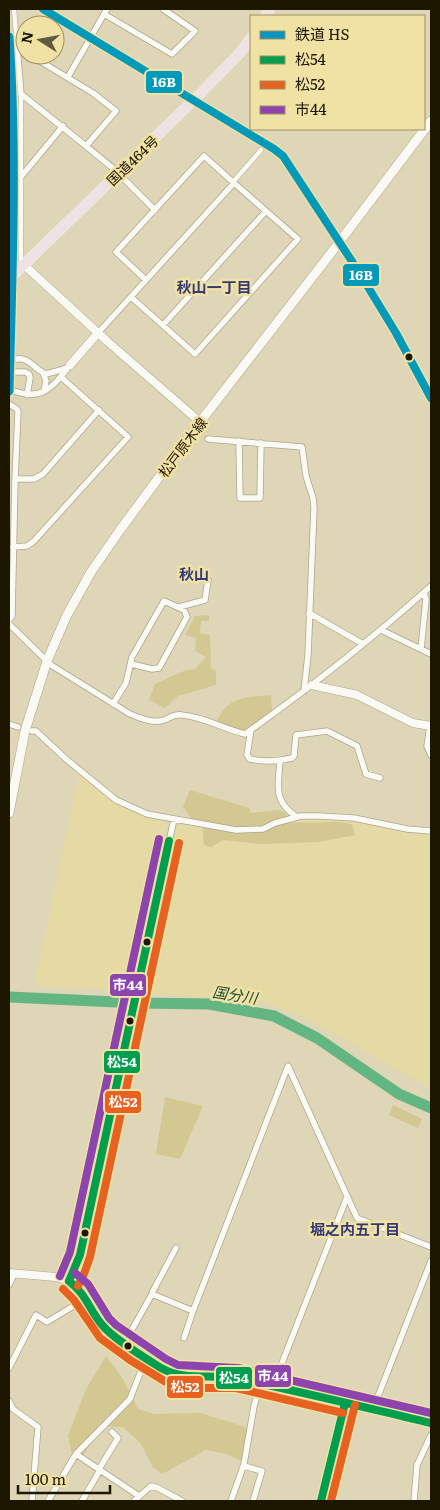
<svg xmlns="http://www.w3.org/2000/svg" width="440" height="1510" font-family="Literata,'Noto Sans JP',serif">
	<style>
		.built { fill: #e5d9a4 }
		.green { fill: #d3c792 }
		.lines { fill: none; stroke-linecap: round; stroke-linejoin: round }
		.river { stroke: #63b581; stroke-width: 11 }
		.pedestrian-casing { stroke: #aca68c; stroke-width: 5.5 }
		.minor-casing { stroke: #aca68c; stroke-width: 7 }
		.tertiary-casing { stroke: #aca68c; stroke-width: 9 }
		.secondary-casing { stroke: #aca68c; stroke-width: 10 }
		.trunk-casing { stroke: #f0edde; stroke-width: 11 }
		.pedestrian { stroke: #faf9f4; stroke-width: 4.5 }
		.minor { stroke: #faf9f4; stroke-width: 5.5 }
		.tertiary { stroke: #faf9f4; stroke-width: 8 }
		.secondary { stroke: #faf9f4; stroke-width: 9 }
		.trunk { stroke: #eee2e5; stroke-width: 10 }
		.bus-1-casing { stroke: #f0e1a4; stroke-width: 11 }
		.bus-2-casing { stroke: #f0e1a4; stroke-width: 11 }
		.bus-3-casing { stroke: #f0e1a4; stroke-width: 11 }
		.bus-4-casing { stroke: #f0e1a4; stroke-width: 11 }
		.bus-1 { stroke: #019f4d; stroke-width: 8 }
		.bus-2 { stroke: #e76120; stroke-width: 8 }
		.bus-3 { stroke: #8e44ad; stroke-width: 8 }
		.bus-4 { stroke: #039aba; stroke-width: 8 }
		.rail-1-casing { stroke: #f0e1a4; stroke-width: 12 }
		.rail-1 { stroke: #0795c0; stroke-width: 9 }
		.bus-dot { fill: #1d1701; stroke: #f0e1a4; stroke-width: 2 }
		.labels { text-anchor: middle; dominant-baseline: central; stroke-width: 5; stroke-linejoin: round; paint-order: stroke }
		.street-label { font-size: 14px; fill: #1d1701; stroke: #f0e1a4 }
		.neighbourhood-label { font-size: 15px; font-weight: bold; fill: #343a75; stroke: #f0e1a4 }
		.water-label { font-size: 15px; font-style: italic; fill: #1e4c32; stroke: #f0e1a4 }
		.line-badge { stroke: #f0e1a4; stroke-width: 2 }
		.badge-label { font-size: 14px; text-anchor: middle; font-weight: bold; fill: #fff }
	</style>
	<rect width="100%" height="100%" fill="#ded6b6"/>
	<path class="built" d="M79,774L128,810L145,816L163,820L166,825L130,990L34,986Z
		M316,818L359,822L407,833L431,835V1089L304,1016L257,1001L142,993L177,827L182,824L206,828L285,825Z"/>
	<path class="green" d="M209,615V621H201L200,633L210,635L211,668L216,670V685L178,696L165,708L149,700L155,684L186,670L195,669L206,657L195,651L196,638L185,635L195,616Z
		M271,695L272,710L245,731L232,728L217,721C229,695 246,698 271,695Z
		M190,790L249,808L251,813L279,810L285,813L289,823L337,822L352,824L355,835L318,842L262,844L223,840L211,847L204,845L202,823L192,819L183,807Z
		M165,1097L203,1106L180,1159L156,1154Z
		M393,1105L422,1119L418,1128L389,1115Z
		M106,1356L123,1379L138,1409L154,1414L200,1413L249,1428L250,1436L241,1461L227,1454L206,1450L162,1474L153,1467L141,1444L123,1427L103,1426L84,1454L73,1459L68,1436L86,1389Z"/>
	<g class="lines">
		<path class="river" d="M9,997L138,1003L209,1004L274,1016L317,1038L399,1094L431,1108"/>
		<g class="pedestrian-casing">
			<path id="pedestrian" d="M14,9L17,47
				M21,94V260
				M233,182L261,150"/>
		</g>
		<g class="minor-casing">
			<path id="minor" d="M107,9L104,14L172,54L195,31L163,9
				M25,52L17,47L21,94L86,146L116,111L93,93L30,55
				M68,77L104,14
				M86,146L114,169L155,210
				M9,178H20L63,126
				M131,297L195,354L298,239L234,183
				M163,325L266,211
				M98,333L234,183L204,156L116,252L146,280
				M9,361C29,353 31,368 46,374L61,370L66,368
				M9,372H25L29,374L30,378L27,395
				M43,373L46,381L44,390
				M9,389C40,402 51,390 70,365
				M9,404L17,409L18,412L15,479L12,616L9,620
				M208,439L302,447L306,476L313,498L314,508L308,655L304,691
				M239,441L240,498H260L261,443
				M15,479H34L43,474L99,410
				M13,547L27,546L34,541L128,437L61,377
				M179,607L205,600L208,580L184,577
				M309,613L363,644
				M9,624L51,665L130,714C140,718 154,724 164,720C171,717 174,714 182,715C204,717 224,729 245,734C310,688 372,639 431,586
				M381,630L431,654
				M421,649L426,599L424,593
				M113,704L126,683L132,657L164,601L184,610L187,617L159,668L152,669L131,664
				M9,724L18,727
				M430,726L427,746L431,755
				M251,730L247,755L250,759C265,762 277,762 292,758L294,756L296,735L327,731L357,746L366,774L380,778
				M32,731H36L66,759L116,800L147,814L236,830L263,829L275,823L301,816H319L354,818L407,829L431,831
				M280,761C278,787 273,801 297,817
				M288,1066L357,1218L431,1247
				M69,1281L75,1270L80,1255L174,819
				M9,1285L14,1274
				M152,1294L193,1311
				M184,1338L193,1311L288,1066
				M124,1344L152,1294L153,1291L176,1248
				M9,1368L36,1315L47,1322L85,1299
				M273,1386L347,1197
				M9,1401L13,1409L38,1427L32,1501
				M373,1409L431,1261
				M76,1454L139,1496
				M244,1466L262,1471L253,1501
				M99,1469L118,1438L112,1432
				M48,1501L76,1454L130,1399L146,1358
				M82,1501L100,1470
				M134,1501L151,1486L158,1488L182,1501
				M231,1501L244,1464L254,1406L261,1383
				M414,1501L417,1465L431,1435"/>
		</g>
		<g class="tertiary-casing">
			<path id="tertiary" d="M43,9L274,149L283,156L357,269L396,333L431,398
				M23,264L108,342L200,422
				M70,365L98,333
				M312,685L357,695L413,723L431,726
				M9,1273L56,1277L69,1281L80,1290L101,1324L109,1333L161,1368L175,1375L188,1377L236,1378L431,1423
				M321,1501L345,1403"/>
		</g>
		<g class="secondary-casing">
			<path id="secondary" d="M9,813L25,731L47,661L66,617L91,572L120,530L200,422L331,253L431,121"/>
		</g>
		<g class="trunk-casing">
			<path id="trunk" d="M265,16L270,9
				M9,279L198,96L239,54L251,38"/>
		</g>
		<use href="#pedestrian" class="pedestrian"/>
		<use href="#minor" class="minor"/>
		<use href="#tertiary" class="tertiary"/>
		<use href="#secondary" class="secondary"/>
		<use href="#trunk" class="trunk"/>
		<g class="bus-1-casing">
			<path id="bus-1" d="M69,1281L80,1255L169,841
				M69,1281C87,1295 89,1310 103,1326C115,1340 145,1358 161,1368C186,1382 212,1373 239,1379C303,1392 367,1408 431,1423
				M321,1501L345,1403"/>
		</g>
		<g class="bus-2-casing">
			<path id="bus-2" d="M78,1286L84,1274L90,1257L179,843
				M63,1289L74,1300L100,1338L130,1360L166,1382L190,1388H236L343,1413
				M331,1501L355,1405"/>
		</g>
		<g class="bus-3-casing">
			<path id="bus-3" d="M75,1273L88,1284L109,1318L116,1325L166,1359L178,1365L238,1368L431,1413
				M60,1276L70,1252L159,839"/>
		</g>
		<g class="bus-4-casing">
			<path id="bus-4" d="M43,9L274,149L283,156L357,269L396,333L431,398"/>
		</g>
		<use href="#bus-1" class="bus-1"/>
		<use href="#bus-2" class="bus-2"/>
		<use href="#bus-3" class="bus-3"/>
		<use href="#bus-4" class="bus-4"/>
		<g class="rail-1-casing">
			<path id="rail-1" d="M9,37C17,155 12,273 9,391"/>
		</g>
		<use href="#rail-1" class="rail-1"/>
	</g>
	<g class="bus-dot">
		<circle cx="409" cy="357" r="4.5"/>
		<circle cx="147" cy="942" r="4.5"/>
		<circle cx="130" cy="1021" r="4.5"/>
		<circle cx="85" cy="1233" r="4.5"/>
		<circle cx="128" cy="1346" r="4.5"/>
	</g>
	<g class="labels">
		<g class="street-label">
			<text transform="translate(132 160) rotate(-44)">国道464号</text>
			<text transform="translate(182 447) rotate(-53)">松戸原木線</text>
		</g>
		<g class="neighbourhood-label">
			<text x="214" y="286">秋山一丁目</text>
			<text x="194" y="573">秋山</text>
			<text x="355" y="1228">堀之内五丁目</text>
		</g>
		<g class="water-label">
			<text transform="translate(235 994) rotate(9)">国分川</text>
		</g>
	</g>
	<g class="line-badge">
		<rect x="145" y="70" width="38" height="24" rx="5" fill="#039aba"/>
		<rect x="342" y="263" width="38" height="24" rx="5" fill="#039aba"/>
		<rect x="109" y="973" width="38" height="24" rx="5" fill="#8e44ad"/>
		<rect x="103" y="1050" width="38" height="24" rx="5" fill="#019f4d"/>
		<rect x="104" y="1090" width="38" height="24" rx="5" fill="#e76120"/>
		<rect x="254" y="1364" width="38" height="24" rx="5" fill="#8e44ad"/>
		<rect x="215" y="1366" width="38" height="24" rx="5" fill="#019f4d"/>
		<rect x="166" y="1375" width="38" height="24" rx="5" fill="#e76120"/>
	</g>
	<g class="badge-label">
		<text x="164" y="87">16B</text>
		<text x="361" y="280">16B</text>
		<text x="128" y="990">市44</text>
		<text x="122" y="1067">松54</text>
		<text x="123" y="1107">松52</text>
		<text x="273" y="1381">市44</text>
		<text x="234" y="1383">松54</text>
		<text x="185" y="1392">松52</text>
	</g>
	<rect width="440" height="1510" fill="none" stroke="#1d1701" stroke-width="20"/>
	<rect x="250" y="15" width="175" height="115" fill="#f0e1a4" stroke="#9c9063"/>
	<rect x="260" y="31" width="25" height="8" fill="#0795c0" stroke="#9c9063"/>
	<text x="295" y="40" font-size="15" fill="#1d1701">鉄道 HS</text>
	<rect x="260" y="56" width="25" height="8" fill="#019f4d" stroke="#9c9063"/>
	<text x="295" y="65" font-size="15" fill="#1d1701">松54</text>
	<rect x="260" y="81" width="25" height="8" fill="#e76120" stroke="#9c9063"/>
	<text x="295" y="90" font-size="15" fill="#1d1701">松52</text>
	<rect x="260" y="106" width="25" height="8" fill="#8e44ad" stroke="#9c9063"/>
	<text x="295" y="115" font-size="15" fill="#1d1701">市44</text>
	<g transform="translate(40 40) rotate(281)"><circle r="24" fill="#f0e1a4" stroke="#9c9063"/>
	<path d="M0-4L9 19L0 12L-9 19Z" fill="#615a40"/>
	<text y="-8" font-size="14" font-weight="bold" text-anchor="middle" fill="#1d1701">N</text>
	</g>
	<path d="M18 1485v8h92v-8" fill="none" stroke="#1d1701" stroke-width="2.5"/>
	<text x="25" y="1485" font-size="15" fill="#1d1701" stroke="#f0e1a4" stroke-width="4" paint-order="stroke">100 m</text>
</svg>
